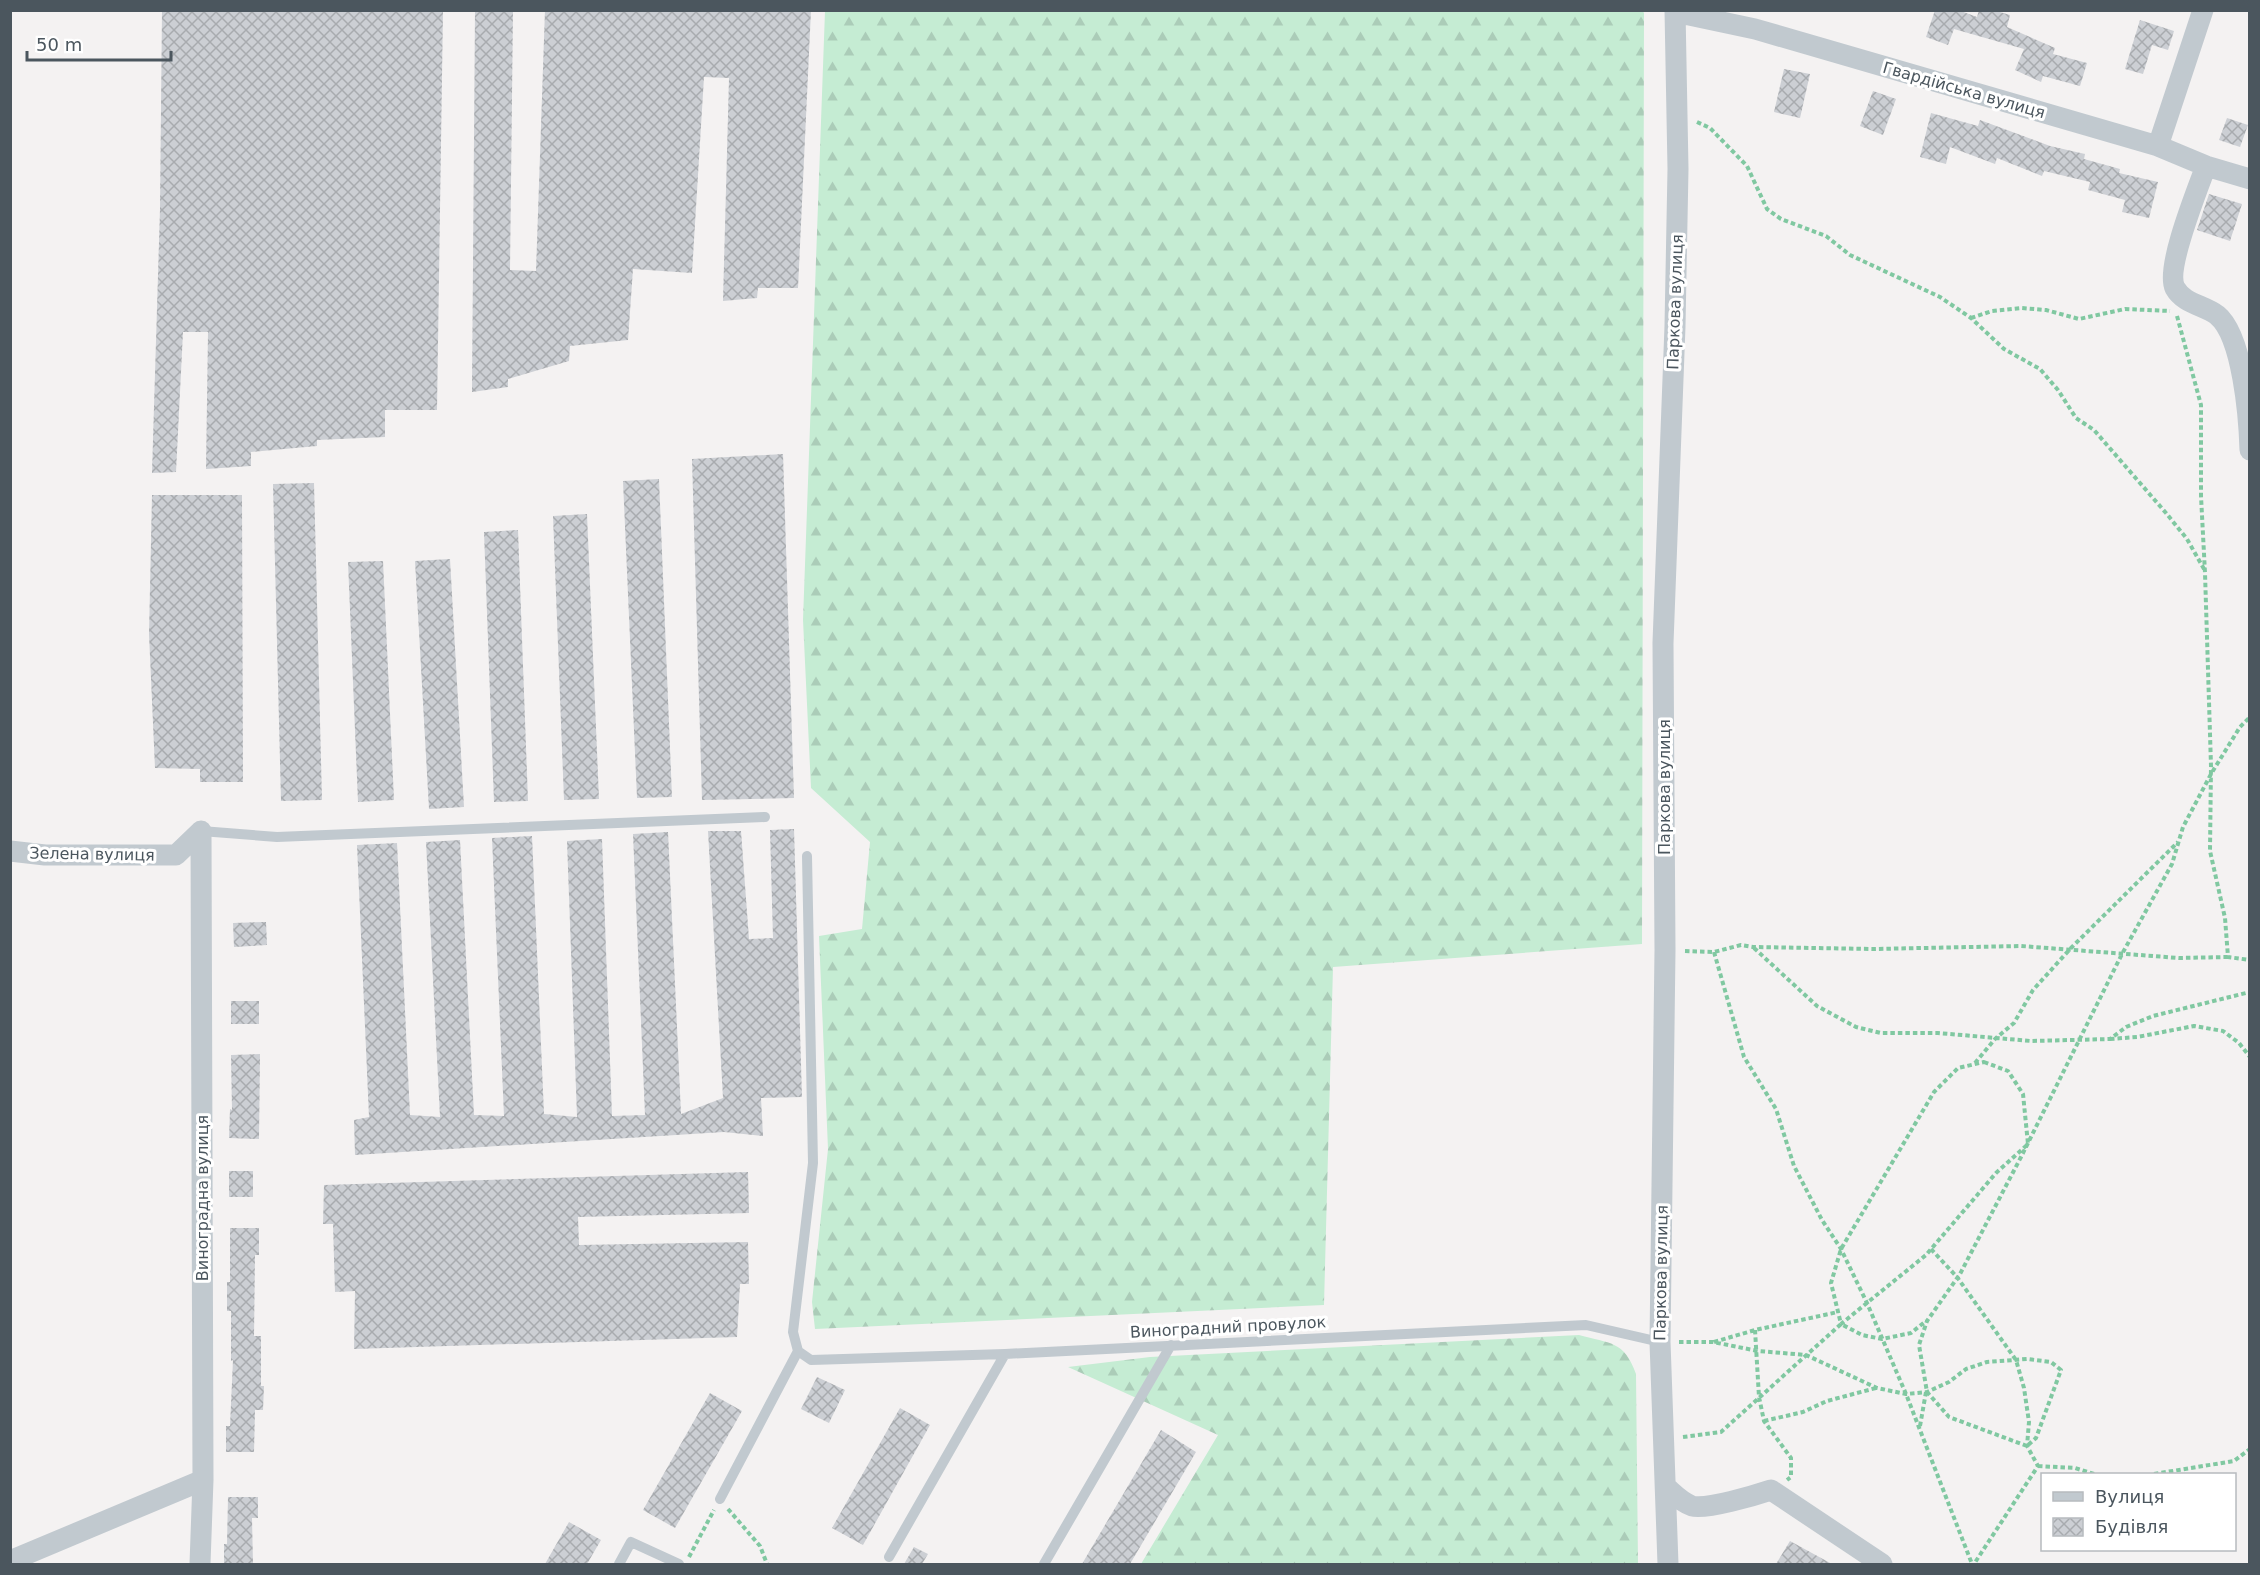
<svg xmlns="http://www.w3.org/2000/svg" width="2260" height="1575" font-family="'DejaVu Sans',sans-serif">
	<style>
		.forest { fill: url(#forest-firs) }
		.building { fill: url(#building-cross-hatch) }
		.lines { fill: none; stroke-linecap: round; stroke-linejoin: round }
		.path { stroke: #80c8a1; stroke-width: 4; stroke-dasharray: 4.5 3; stroke-linecap: butt }
		.service { stroke: #c1c9cf; stroke-width: 10 }
		.minor { stroke: #c1c9cf; stroke-width: 21 }
		.labels { text-anchor: middle; dominant-baseline: central; stroke-width: 6; stroke-linejoin: round; paint-order: stroke }
		.street-label { font-size: 16px; fill: #4b565e; stroke: #fff }
	</style>
	<defs>
		<pattern id="forest-firs" width="22" height="20" patternUnits="userSpaceOnUse" patternTransform="scale(1.5)"><rect width="22" height="20" fill="#c5ecd3"/><path d="M5 1l3.5 6h-7zM16 11l3.5 6h-7z" fill="#abccb8"/></pattern>
		<pattern id="building-cross-hatch" width="8" height="8" patternUnits="userSpaceOnUse" patternTransform="scale(1.5)"><rect width="8" height="8" fill="#cccfd4"/><path d="M0 0l8 8M0 8l8-8" fill="none" stroke="#a8abaf"/></pattern>
	</defs>
	<rect width="100%" height="100%" fill="#f4f2f2"/>
	<path class="forest" d="M825,11L1642,10L1644,13L1642,944L1333,967L1324,1305L815,1329L812,1302L828,1149L819,936L862,929L870,842L811,788L803,620Z
		M1579,1335C1610,1344 1624,1340 1636,1374L1638,1564H1141L1218,1435L1068,1367L1150,1357Z"/>
	<path class="building" d="M162,10H443L437,410H385V437L317,440V446L251,452V466L206,469L208,332H183L176,472L152,473L160,209Z
		M475,10H513L510,270L536,271L545,10H811L798,288H758L757,298L723,301L729,78L704,77L692,273L633,269L628,340L570,346L569,361L508,379V387L472,392Z
		M1935,10H1958L1977,17L1979,10H1993L2010,15L2007,27L2055,48L2053,54L2087,63L2080,86L2043,76L2041,82L2015,70L2024,49L1954,29L1948,45L1926,37Z
		M2140,20L2174,31L2168,50L2152,45L2143,74L2125,69Z
		M1784,69L1810,74L1800,118L1774,112Z
		M1873,91L1896,99L1883,135L1860,126Z
		M1931,113L1978,126L1980,120L2050,146L2085,154L2084,159L2120,169L2119,173L2158,182L2149,218L2122,212L2125,200L2088,190L2090,182L2044,171L2042,176L1997,158L1995,164L1950,147L1946,164L1920,157Z
		M2227,118L2248,125L2240,147L2219,140Z
		M2209,194L2242,204L2230,241L2197,230Z
		M783,454L794,798L702,800L692,459Z
		M659,479L672,797L637,798L623,481Z
		M314,483L322,800L281,801L273,484Z
		M152,495H242L243,782H200V769L155,768L149,634Z
		M587,514L599,799L564,800L553,516Z
		M518,530L528,801L494,802L484,532Z
		M450,559L464,807L429,809L415,561Z
		M383,561L394,800L358,802L348,562Z
		M794,829L802,1097L761,1098L763,1136L724,1132L355,1155L354,1120L369,1117L357,845L397,843L410,1115L440,1117L426,842L460,840L474,1115L504,1116L492,838L532,836L544,1114L577,1117L567,841L602,839L612,1116L645,1115L633,834L668,832L681,1114L723,1098L708,831H741L749,939L773,938L770,830Z
		M266,922L267,945L234,947L233,923Z
		M231,1001H259V1024H231Z
		M260,1054L259,1139L229,1138L230,1109L232,1110L231,1055Z
		M229,1171H253V1197H229Z
		M748,1172L749,1213L578,1217L579,1245L748,1242L749,1284H740L737,1337L354,1349L355,1291L335,1292L333,1224H323L324,1185Z
		M230,1228H259V1255H255L254,1336H261V1386H264L263,1410H255L254,1452H226V1426H230L233,1360L231,1361V1311H227V1282H230Z
		M817,1377L845,1390L829,1423L801,1409Z
		M710,1393L742,1411L675,1528L643,1510Z
		M900,1408L930,1425L863,1545L832,1528Z
		M1161,1430L1196,1452L1130,1564H1082Z
		M228,1497H258V1518H252L253,1564H224V1544H227Z
		M569,1522L601,1540L587,1564H545Z
		M1790,1541L1832,1564H1776Z
		M914,1547L928,1554L922,1564H904Z"/>
	<g class="lines">
		<path class="path" d="M1697,122L1710,128L1747,166L1767,209L1781,219L1826,236L1850,255L1940,297L1971,318L2004,349L2040,369L2058,390L2076,418L2094,430L2166,513L2187,539L2204,569
			M2177,316L2201,405V496L2205,573L2211,766L2210,851L2225,918L2228,957L2250,960
			M1971,318L1992,311L2021,308L2046,310L2079,319L2125,309L2170,311
			M1754,948L1817,1006L1856,1027L1881,1033H1938L2031,1041L2110,1039L2126,1027L2153,1016L2250,992
			M1685,951L1714,952L1741,945L1753,947L1873,949L2021,946L2179,958L2228,957
			M1714,952L1744,1057L1776,1109L1794,1166L1822,1220L1841,1249L1867,1303L1906,1394L1972,1564
			M2110,1039L2137,1037L2194,1026L2223,1031L2239,1043L2250,1057
			M1984,1062L2008,1071L2023,1094L2028,1144L1996,1173L1926,1255L1841,1324L1831,1283L1841,1249L1934,1092L1958,1068Z
			M1975,1063L1995,1039L2014,1023L2033,990L2071,948L2178,842
			M1931,1249L1957,1277L2016,1360L2024,1388L2029,1422L2027,1446L2038,1466L1974,1564
			M1755,1330L1759,1397L1764,1421L1791,1458V1477L1787,1480
			M1679,1342H1713L1758,1351L1806,1355L1877,1388L1906,1394L1927,1392L1949,1382L1966,1369L1987,1362L2027,1359L2051,1362L2061,1370L2036,1438L2027,1446
			M1714,1342L1755,1330L1838,1312
			M1764,1421L1803,1412L1827,1401L1876,1388
			M1920,1426L1926,1392
			M1683,1437L1721,1432L1841,1324L1862,1335L1882,1339L1911,1333L1926,1321
			M2027,1446L1949,1417L1927,1392L1919,1345L1927,1321L1960,1274L2021,1157L2122,954L2172,864L2183,827L2211,774L2240,727L2250,717
			M2038,1466L2075,1468L2094,1474
			M2154,1474L2234,1461L2250,1449
			M728,1509L760,1546L767,1564
			M689,1557L714,1510"/>
		<path class="service" d="M201,831L277,837L765,817
			M798,1351L811,1360L1005,1354L1586,1325L1660,1342
			M720,1499L798,1351L793,1332L813,1163L807,856
			M889,1557L1005,1354
			M619,1564L631,1542L679,1564
			M1044,1564L1171,1345"/>
		<path class="minor" d="M1675,12L1755,29L2158,146L2206,166L2250,179
			M2158,146L2203,10
			M2206,166C2198,188 2165,269 2175,288C2184,304 2204,305 2217,315C2243,336 2249,418 2250,450
			M10,851L45,855H176L201,831
			M1666,1487C1674,1494 1681,1502 1692,1506C1706,1510 1756,1495 1771,1490L1882,1564
			M10,1561L203,1480
			M200,1564L203,1480L201,831
			M1668,1564L1660,1342L1665,950L1663,643L1675,326L1678,169L1675,10"/>
	</g>
	<g class="labels">
		<g class="street-label">
			<text transform="translate(1964 90) rotate(16)">Гвардійська вулиця</text>
			<text transform="translate(1675 302) rotate(-88)">Паркова вулиця</text>
			<text transform="translate(1664 787) rotate(-90)">Паркова вулиця</text>
			<text transform="translate(92 854) rotate(1)">Зелена вулиця</text>
			<text transform="translate(202 1198) rotate(-90)">Виноградна вулиця</text>
			<text transform="translate(1661 1273) rotate(-89)">Паркова вулиця</text>
			<text transform="translate(1228 1327) rotate(-3)">Виноградний провулок</text>
		</g>
	</g>
	<rect width="2260" height="1575" fill="none" stroke="#4b565e" stroke-width="24"/>
	<rect x="2041" y="1473" width="195" height="78" fill="#ffffff" stroke="#b7bbbf" stroke-width="1.5"/>
	<rect x="2053" y="1492" width="30" height="9" fill="#c1c9cf" stroke="#b7bbbf" stroke-width="1.5"/>
	<text x="2095" y="1503" font-size="18" fill="#4b565e">Вулиця</text>
	<rect x="2053" y="1518" width="30" height="18" fill="url(#building-cross-hatch)" stroke="#b7bbbf" stroke-width="1.5"/>
	<text x="2095" y="1533" font-size="18" fill="#4b565e">Будівля</text>
	<path d="M27 51v9h144v-9" fill="none" stroke="#4b565e" stroke-width="3"/>
	<text x="36" y="51" font-size="18" fill="#4b565e" stroke="#ffffff" stroke-width="4.5" paint-order="stroke">50 m</text>
</svg>
